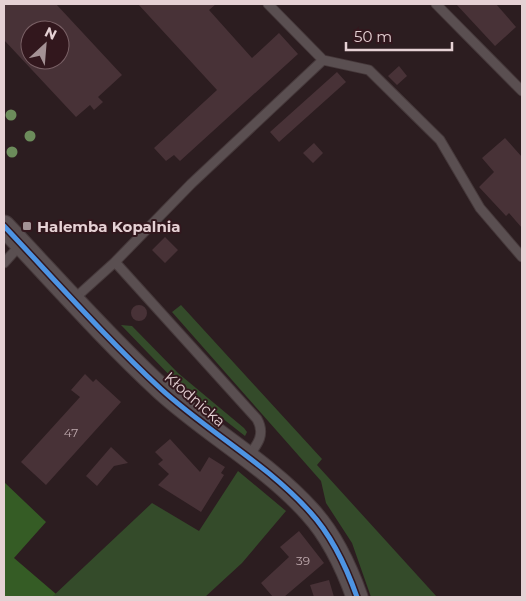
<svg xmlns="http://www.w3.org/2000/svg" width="526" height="601" font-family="Montserrat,sans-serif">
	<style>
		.green { fill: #344b2a }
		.forest { fill: #355c25 }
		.building { fill: #483237; fill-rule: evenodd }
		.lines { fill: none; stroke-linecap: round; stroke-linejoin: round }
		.service-casing { stroke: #46393b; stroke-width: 11 }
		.tertiary-casing { stroke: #46393b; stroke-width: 23 }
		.service { stroke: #5a4f51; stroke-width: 9 }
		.tertiary { stroke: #5a4f51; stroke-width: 21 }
		.cycleway-casing { stroke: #32171d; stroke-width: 8 }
		.cycleway { stroke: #4d94e3; stroke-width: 5 }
		.tree { fill: #6c8c5b }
		.poi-dot { fill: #a49295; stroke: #32171d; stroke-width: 2 }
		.labels { text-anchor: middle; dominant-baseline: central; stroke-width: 4; stroke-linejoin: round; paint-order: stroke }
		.number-label { font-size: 12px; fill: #bea9ad }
		.poi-label { font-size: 15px; font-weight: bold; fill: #e5d1d4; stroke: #32171d; text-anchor: start }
		.street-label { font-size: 15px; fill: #e5d1d4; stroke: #32171d }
	</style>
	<rect width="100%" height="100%" fill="#2c1d20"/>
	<path class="green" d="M181,305L322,459L317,465L437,597H371L352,543L326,503L321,481L172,312Z
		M121,325L132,326L178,373L244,428L247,432L245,436L176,382Z
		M238,471L286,511L242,563L205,597H52L152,503L199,531Z"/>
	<path class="forest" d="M4,482L46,522L14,558L56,594L52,597H4Z"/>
	<path class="building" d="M4,4H56L122,75L98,97L103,102L94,110L90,105L76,117L4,40ZM30,30H60V60H30Z
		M138,4H216L209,10L252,58L279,33L298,54L180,161L174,155L166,161L154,148L217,90Z
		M456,4H496L516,27L495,46Z
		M399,66L407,76L397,85L388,76Z
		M337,72L346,82L279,142L270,132Z
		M505,138L522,157V228L509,213L506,216L479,187L494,172L482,158Z
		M314,143L323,153L313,163L303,153Z
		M165,237L178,250L165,263L152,250Z
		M131 313a8 8 0 1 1 16 0a8 8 0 1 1-16 0Z
		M85,374L93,382L96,379L121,402L46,485L21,462L80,397L71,390Z
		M170,439L200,472L209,457L225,467L221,473L224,475L201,512L158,485L169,474L158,464L163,460L155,452Z
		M111,447L128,463L114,466L97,486L86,476Z
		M299,531L324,563L284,597H273L261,583L289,557L280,547Z
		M329,580L334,597H314L310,585Z"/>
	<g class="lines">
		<g class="service-casing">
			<path id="service" d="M436,4L522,91
				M323,60L369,70L440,140L480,208L522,257
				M115,262L191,184L323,60L268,4
				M4,263L21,244
				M74,299L115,262L257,419C266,435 257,445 247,458"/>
		</g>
		<g class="tertiary-casing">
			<path id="tertiary" d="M4,226C55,280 106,338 161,389C208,432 267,464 310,512C332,536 346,566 357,597"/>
		</g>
		<use href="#service" class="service"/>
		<use href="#tertiary" class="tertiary"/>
		<g class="cycleway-casing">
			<path id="cycleway" d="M4,226C55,280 106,338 161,389C208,432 267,464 310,512C332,536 346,566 357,597"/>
		</g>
		<use href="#cycleway" class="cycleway"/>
	</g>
	<g class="tree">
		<circle cx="11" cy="115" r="5.5"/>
		<circle cx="30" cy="136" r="5.5"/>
		<circle cx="12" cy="152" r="5.5"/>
	</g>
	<rect class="poi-dot" x="22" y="221" width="10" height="10" rx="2.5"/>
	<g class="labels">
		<g class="number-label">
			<text x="71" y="432">47</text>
			<text x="303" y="560">39</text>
		</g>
		<g class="poi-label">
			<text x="37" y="226">Halemba Kopalnia</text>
		</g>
		<g class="street-label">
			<text transform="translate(195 399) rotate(41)">Kłodnicka</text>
		</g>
	</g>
	<rect width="526" height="601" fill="none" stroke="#e5d1d4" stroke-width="10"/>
	<g transform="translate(45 45) rotate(26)"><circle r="24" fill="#32171d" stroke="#7a6166"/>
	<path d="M0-4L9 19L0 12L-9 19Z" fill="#a49295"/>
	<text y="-8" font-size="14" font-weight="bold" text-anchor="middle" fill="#e5d1d4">N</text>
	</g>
	<path d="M346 42v8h106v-8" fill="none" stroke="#e5d1d4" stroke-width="2.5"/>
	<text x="354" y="42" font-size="15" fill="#e5d1d4" stroke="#32171d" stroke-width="4" paint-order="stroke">50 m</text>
</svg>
